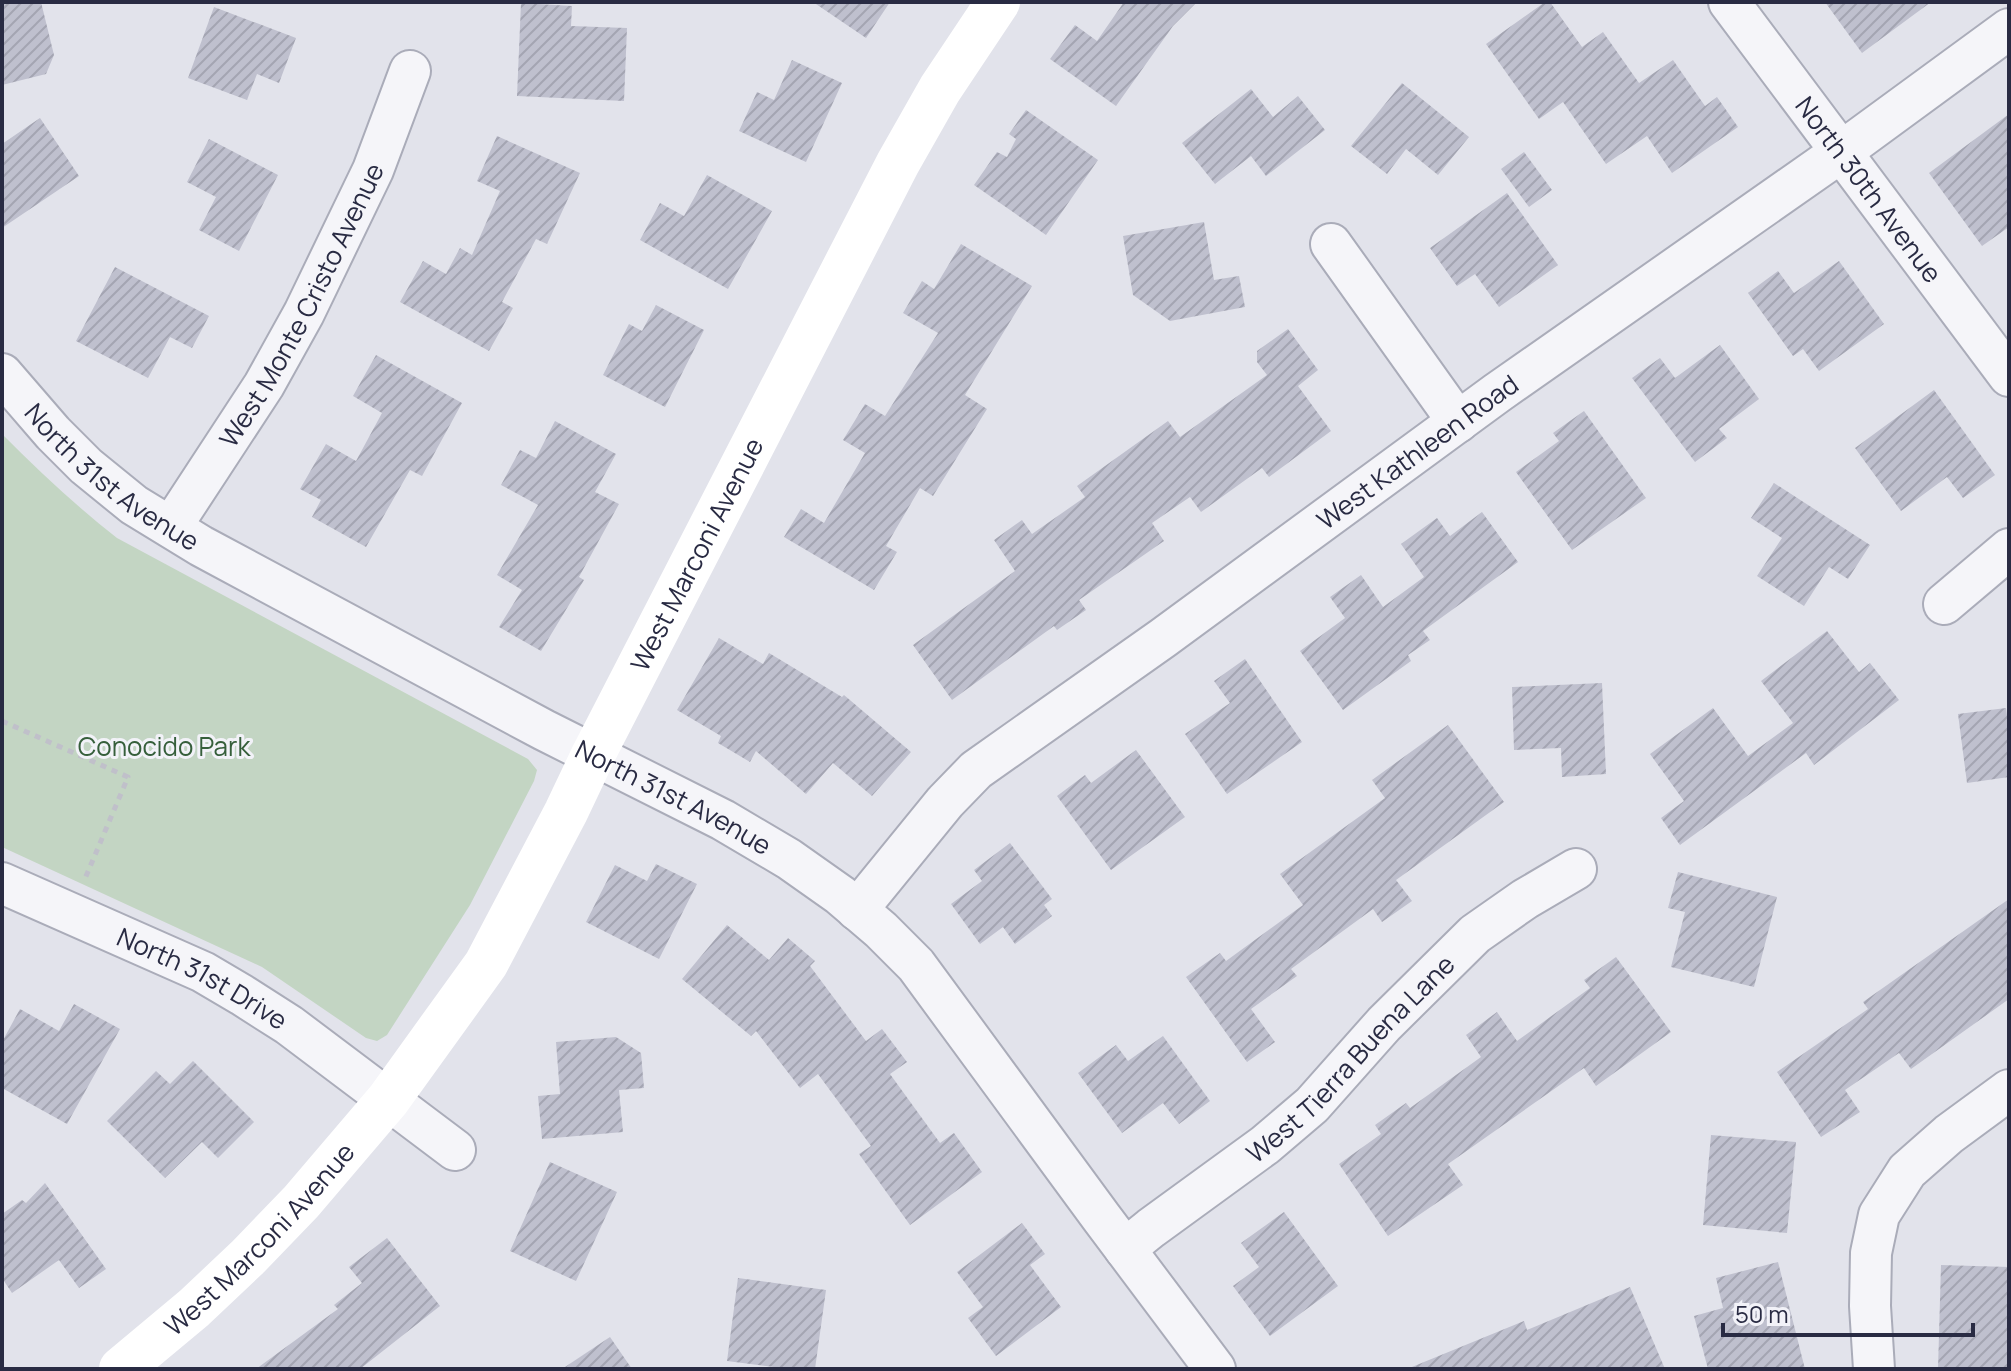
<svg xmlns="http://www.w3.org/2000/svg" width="2011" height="1371" font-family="Manrope,sans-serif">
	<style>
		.park { fill: #c3d5c3 }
		.building { fill: url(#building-hatch) }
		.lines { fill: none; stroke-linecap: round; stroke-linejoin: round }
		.street-casing { stroke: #aaacb9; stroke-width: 44 }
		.path { stroke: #c0c0ca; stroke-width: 5; stroke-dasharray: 6 6; stroke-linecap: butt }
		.street { stroke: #f5f5f9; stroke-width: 40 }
		.secondary { stroke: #fff; stroke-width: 44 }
		.labels { text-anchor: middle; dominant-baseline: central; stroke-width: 6; stroke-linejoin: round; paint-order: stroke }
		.street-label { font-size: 26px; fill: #292b43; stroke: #f2f2f8 }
		.park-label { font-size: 26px; fill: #365f3b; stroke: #f2f2f8 }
	</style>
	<defs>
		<pattern id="building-hatch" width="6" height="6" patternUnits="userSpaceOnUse" patternTransform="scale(2)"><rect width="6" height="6" fill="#bfc0ce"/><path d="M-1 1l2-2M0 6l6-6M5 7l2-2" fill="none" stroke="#a4a5b2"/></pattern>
	</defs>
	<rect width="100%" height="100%" fill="#e2e3eb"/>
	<path class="park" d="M2,434C39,471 76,506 117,538L528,759L537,770L534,781L470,905L387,1035L377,1041L366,1038L262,967L2,847Z"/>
	<path class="building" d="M2,2H41L54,55L46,74L2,85Z
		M813,2H890L866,38Z
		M1124,2H1197L1173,26L1116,106L1050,59L1075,25L1097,41Z
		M1545,2H1550L1582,47L1603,32L1639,83L1673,60L1705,106L1717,97L1738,127L1672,173L1647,136L1606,164L1563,102L1539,119L1486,44Z
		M1825,2H1931L1862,53Z
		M521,3L572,6L571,26L627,28L624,101L517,96Z
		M214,7L296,38L279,83L257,74L247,100L188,78Z
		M792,60L842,83L806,162L739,131L757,92L774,100Z
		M1402,83L1469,137L1438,175L1406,149L1387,174L1351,146Z
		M1251,89L1273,117L1298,96L1325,130L1266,176L1251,156L1215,184L1182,143Z
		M1026,110L1098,160L1046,235L974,185L997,152L1007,157L1016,139L1009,134Z
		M2009,114V227L1982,246L1929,173Z
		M40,118L79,176L2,228V144Z
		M497,136L580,173L547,244L536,239L502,302L513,308L489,351L400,302L423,261L446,274L460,248L472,255L500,191L477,181Z
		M209,139L278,175L239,251L199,230L216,197L187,182Z
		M1524,152L1552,190L1529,207L1501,169Z
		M707,175L772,211L728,289L640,240L660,203L684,216Z
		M1507,193L1558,265L1499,307L1475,274L1457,286L1430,248Z
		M1204,222L1214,280L1239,276L1245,307L1170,321L1133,295L1123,236Z
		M961,244L1032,286L965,395L987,409L933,496L920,488L886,546L897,552L874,590L784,537L801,509L824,523L865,453L843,440L865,404L885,416L938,333L903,313L922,281L934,289Z
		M1839,261L1884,324L1819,371L1803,349L1793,356L1748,293L1778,271L1794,293Z
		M115,267L209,316L192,348L170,337L148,378L76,341Z
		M656,305L704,330L665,407L603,375L629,324L642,331Z
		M1288,329L1318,370L1298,386L1331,431L1269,477L1262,468L1201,512L1190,497L1152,523L1164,541L1079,600L1086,610L1057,630L1054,626L952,700L913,645L1015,571L994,540L1022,520L1032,534L1085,497L1077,486L1168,421L1180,437L1267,375L1257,362V351Z
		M1720,345L1759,399L1719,429L1727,438L1695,462L1632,378L1660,358L1675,378Z
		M376,355L462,403L422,476L410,470L366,547L312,517L321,500L300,489L326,444L356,461L382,413L353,396Z
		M1934,390L1995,475L1963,498L1947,477L1901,511L1855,448Z
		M1584,411L1646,498L1572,550L1516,472L1559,441L1553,433Z
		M555,421L616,454L595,492L619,504L579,577L584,580L541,651L499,627L522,590L497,575L538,505L501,485L520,450L536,458Z
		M1774,483L1870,545L1848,579L1829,567L1804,606L1757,576L1782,538L1751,518Z
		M1482,512L1518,562L1423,631L1430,640L1408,655L1411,661L1343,710L1300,651L1345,618L1330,597L1361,575L1383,607L1424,577L1401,544L1437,518L1450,536Z
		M1827,631L1859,672L1870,663L1899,700L1814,765L1806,753L1680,845L1661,818L1684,801L1650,754L1713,708L1748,756L1793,723L1761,681Z
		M719,638L763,664L769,653L842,697L844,695L911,752L872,796L833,763L806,794L756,751L750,762L718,743L721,736L677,710Z
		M1245,659L1302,742L1227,794L1185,734L1230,703L1214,681Z
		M1602,683L1606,774L1562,777L1561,748L1514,750L1512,687Z
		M2006,708L2009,732V777L1967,783L1958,714Z
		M1448,725L1504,802L1396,880L1412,901L1382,922L1373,909L1291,969L1297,976L1251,1009L1275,1042L1247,1062L1186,977L1220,953L1226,961L1303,905L1280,874L1385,798L1372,780Z
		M1136,750L1185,817L1111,870L1057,796L1085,775L1091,783Z
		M1010,843L1052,899L1044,905L1052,916L1015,944L1003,927L980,944L951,904L982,881L974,870Z
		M656,864L697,884L659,959L586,922L615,865L647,881Z
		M1678,872L1777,897L1754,987L1671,967L1685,912L1668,908Z
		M2009,899V999L1911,1069L1899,1053L1845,1090L1860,1112L1821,1137L1777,1072L1868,1009L1863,1002Z
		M727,925L769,960L788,938L815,961L810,966L866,1041L882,1029L907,1062L890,1074L940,1143L954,1133L982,1172L910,1225L859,1154L871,1146L818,1074L800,1088L756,1031L751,1036L682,979Z
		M1616,957L1671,1032L1596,1086L1584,1068L1448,1164L1463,1185L1388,1236L1339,1164L1381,1134L1375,1125L1406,1103L1410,1108L1481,1057L1466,1035L1497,1012L1517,1041L1590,988L1584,980Z
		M74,1004L120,1029L67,1124L2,1088V1042L20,1009L59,1031Z
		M1163,1036L1210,1101L1179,1124L1163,1103L1122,1133L1078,1073L1116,1045L1128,1061Z
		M616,1037L641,1053L644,1088L619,1090L623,1132L542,1139L538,1096L560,1094L556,1042Z
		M193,1061L254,1122L218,1158L202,1142L165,1178L107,1121L156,1071L170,1084Z
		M1711,1135L1796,1142L1787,1233L1703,1225Z
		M550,1162L617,1192L576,1281L510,1251Z
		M45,1183L106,1269L79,1288L59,1260L12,1293L2,1278V1214L22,1200L26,1203Z
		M1284,1212L1338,1286L1270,1336L1233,1286L1259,1267L1241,1243Z
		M1022,1223L1045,1254L1030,1265L1061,1307L996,1356L968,1318L983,1307L957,1272Z
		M387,1238L440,1306L360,1369H256L338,1309L334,1305L362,1283L349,1267Z
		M1778,1262L1805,1369H1708L1694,1316L1723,1308L1716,1278Z
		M1941,1265L2009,1267L2007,1369H1938Z
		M738,1278L826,1290L815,1369H789L727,1361Z
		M1630,1287L1665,1369H1407L1524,1321L1527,1330Z
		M610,1337L632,1369H562Z"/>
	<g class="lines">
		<g class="street-casing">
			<g id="street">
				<path id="s1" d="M1729,2L2009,376"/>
				<path d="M1331,244L1458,422"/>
				<path id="s2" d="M2,374L53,433L86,466L134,505L201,546L544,730L723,820L789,859L840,895L881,930L916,965L1101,1217L1215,1369"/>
				<path id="s3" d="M171,527L264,385L304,313L373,170L410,71"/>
				<path d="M1944,604L2009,549"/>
				<path id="s4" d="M2,883L203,972L242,995L289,1025L455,1150"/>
				<path id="s5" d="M857,910L945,802L976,770L1163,638L1497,393L1841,152L2009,29"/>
				<path id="s6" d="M1125,1249L1151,1228L1265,1145L1312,1105L1384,1024L1475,934L1525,899L1576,869"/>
				<path d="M1874,1369L1870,1306L1871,1253L1879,1215L1907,1171L1949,1134L2009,1090"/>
			</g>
		</g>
		<path class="path" d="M2,721L128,777L84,881"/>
		<use href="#street" class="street"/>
		<path class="secondary" id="s7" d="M121,1369L194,1308L248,1257L301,1202L388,1100L486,964L566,812L593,755L898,163L940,89L998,2"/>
	</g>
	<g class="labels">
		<g class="street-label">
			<text stroke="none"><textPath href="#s1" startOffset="234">North 30th Avenue</textPath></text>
			<text stroke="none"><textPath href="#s3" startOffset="258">West Monte Cristo Avenue</textPath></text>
			<text stroke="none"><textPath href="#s5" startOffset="728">West Kathleen Road</textPath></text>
			<text stroke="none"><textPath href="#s2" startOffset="152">North 31st Avenue</textPath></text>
			<text stroke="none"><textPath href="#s7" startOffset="1008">West Marconi Avenue</textPath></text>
			<text stroke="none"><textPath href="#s2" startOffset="800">North 31st Avenue</textPath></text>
			<text stroke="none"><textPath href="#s4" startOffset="222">North 31st Drive</textPath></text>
			<text stroke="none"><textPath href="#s6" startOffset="296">West Tierra Buena Lane</textPath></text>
			<text stroke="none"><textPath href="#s7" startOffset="190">West Marconi Avenue</textPath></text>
		</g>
		<g class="park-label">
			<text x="164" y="746">Conocido Park</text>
		</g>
	</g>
	<rect width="2011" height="1371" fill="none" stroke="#292b43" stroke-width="8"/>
	<path d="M1723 1323v12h250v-12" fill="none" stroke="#292b43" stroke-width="4"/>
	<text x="1735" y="1323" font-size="24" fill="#292b43" stroke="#f2f2f8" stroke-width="6" paint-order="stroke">50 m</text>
</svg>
